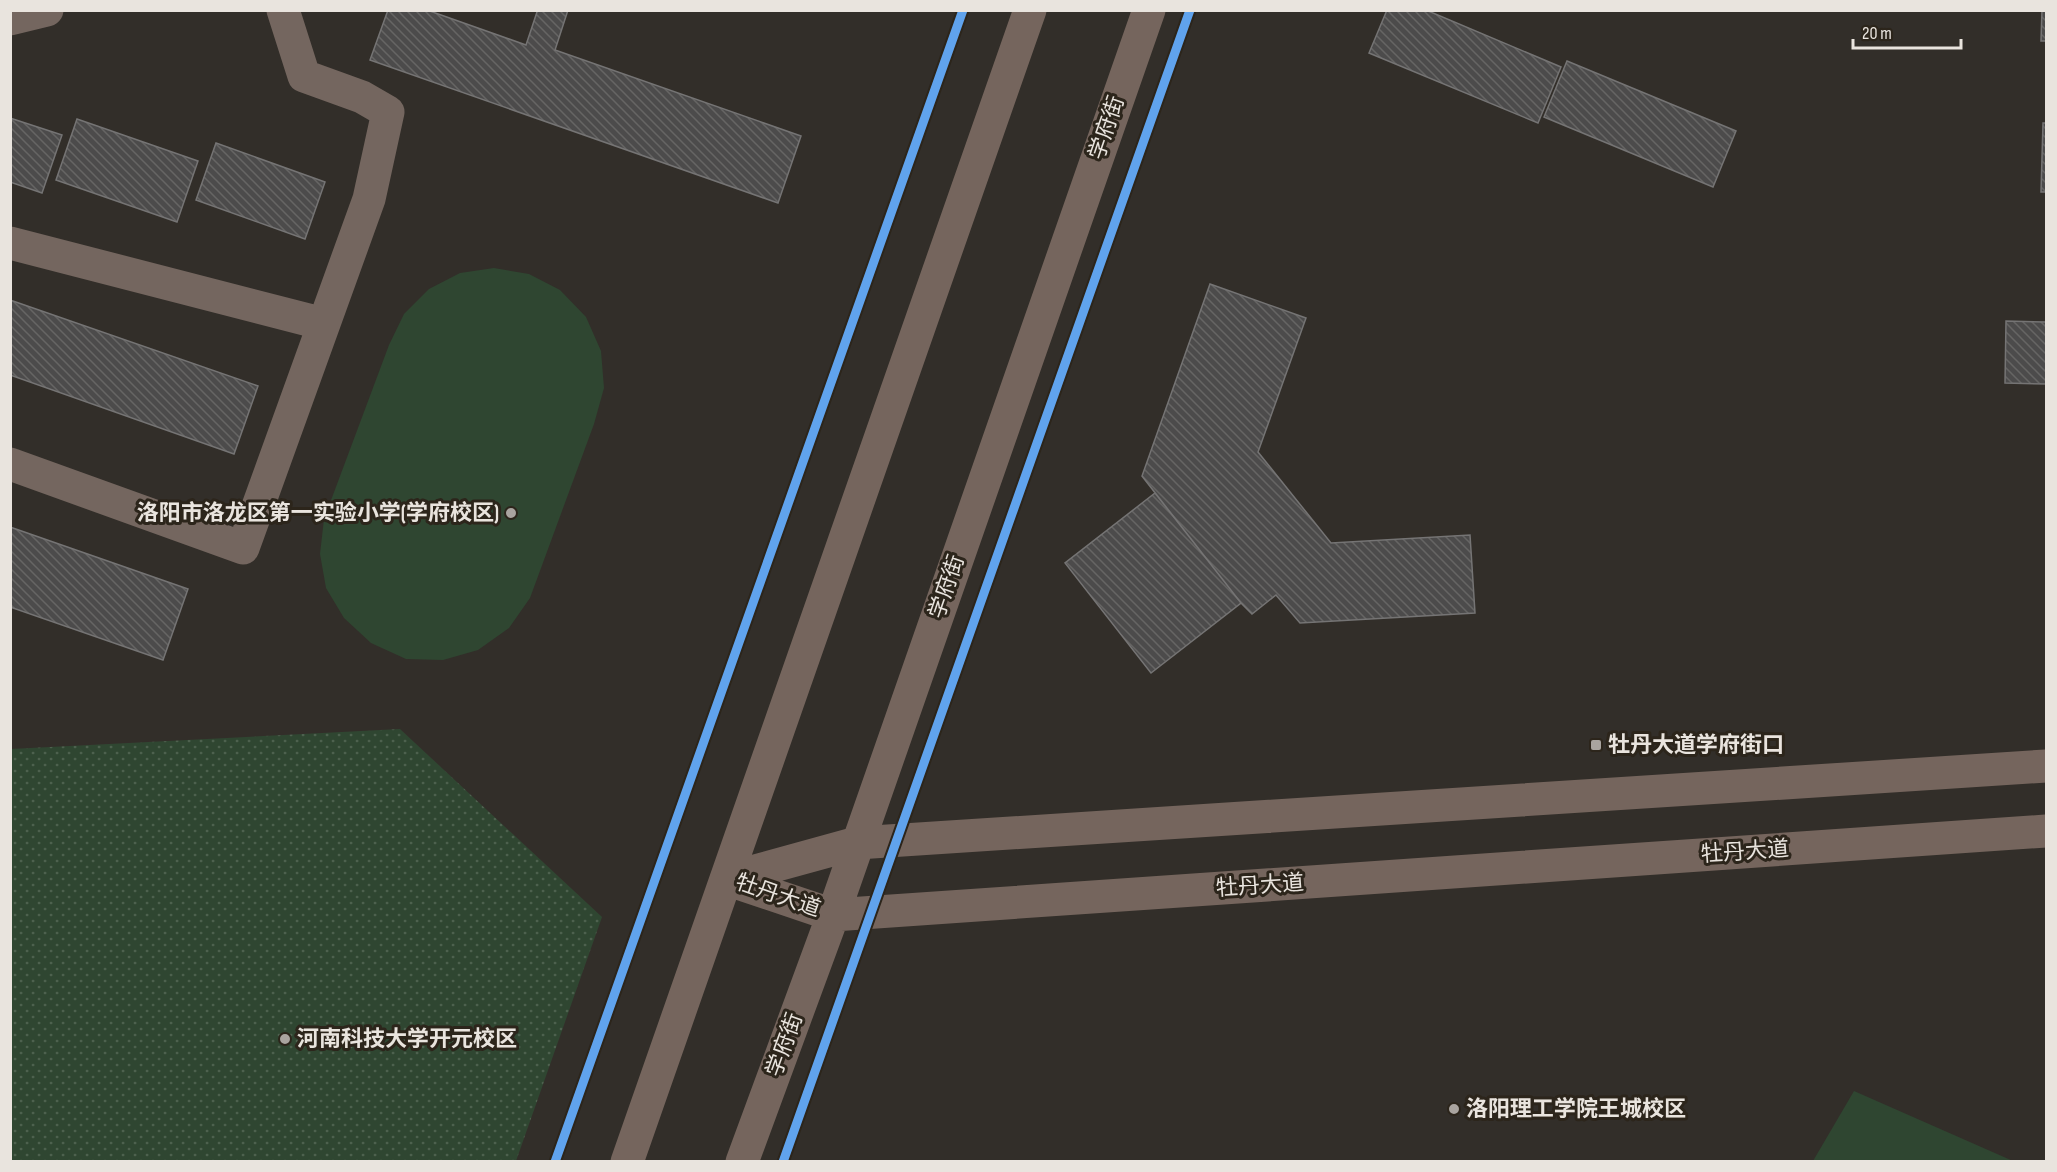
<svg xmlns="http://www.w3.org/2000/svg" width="2057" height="1172" font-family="'Sofia Sans Condensed','Noto Sans SC',sans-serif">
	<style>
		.grass { fill: url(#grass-dots) }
		.park { fill: #2f4631 }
		.building { fill: url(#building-back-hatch); stroke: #757474; stroke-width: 1.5 }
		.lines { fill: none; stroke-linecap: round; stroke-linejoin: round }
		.minor { stroke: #74665f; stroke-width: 33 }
		.major { stroke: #75655d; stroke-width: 33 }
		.cycleway-casing { stroke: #2c251b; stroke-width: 13 }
		.cycleway { stroke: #60a3ed; stroke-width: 9 }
		.poi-dot { fill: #a9a49f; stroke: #2c251b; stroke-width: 2 }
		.labels { text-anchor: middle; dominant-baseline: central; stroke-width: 6; stroke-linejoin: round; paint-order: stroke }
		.street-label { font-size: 22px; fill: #e9e4de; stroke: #2c251b }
		.poi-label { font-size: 22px; font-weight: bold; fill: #e9e4de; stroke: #2c251b; text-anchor: start }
	</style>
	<defs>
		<pattern id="grass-dots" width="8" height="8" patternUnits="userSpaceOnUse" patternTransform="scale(1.5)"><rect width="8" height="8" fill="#2f4631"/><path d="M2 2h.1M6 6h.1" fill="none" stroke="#4d614e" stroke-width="1.8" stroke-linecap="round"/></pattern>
		<pattern id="building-back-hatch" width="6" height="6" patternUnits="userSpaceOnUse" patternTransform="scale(1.5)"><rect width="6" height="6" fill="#4c4b4b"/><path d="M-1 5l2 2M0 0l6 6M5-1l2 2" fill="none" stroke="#666564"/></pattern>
	</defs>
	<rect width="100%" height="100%" fill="#322e29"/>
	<path class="grass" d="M400,729L602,917L516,1161H11V749Z"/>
	<path class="park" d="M494,268L529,274L560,290L586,317L601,351L604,388L594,424L530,598L509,628L478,650L443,660L406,659L371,643L344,618L326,588L320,554L324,519L389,345L404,314L429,289L460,273Z
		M1854,1091L2013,1161H1813Z"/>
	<path class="building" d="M388,10H427L526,45L537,12L534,10H568L555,50L801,136L778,203L370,60Z
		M1387,10H1426L1561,67L1538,123L1369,53Z
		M2042,10H2046V41H2041Z
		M1567,61L1736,131L1713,187L1544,117Z
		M10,118L62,135L42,193L10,182Z
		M77,119L198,161L177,222L56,180Z
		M2043,123H2046V192H2041Z
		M216,143L325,182L305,239L196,200Z
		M1210,284L1306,318L1258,452L1331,543L1470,535L1475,613L1300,623L1276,595L1252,614L1241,603L1142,476Z
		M10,300L258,386L234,454L10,375Z
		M2006,321L2046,322V384L2005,383Z
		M1155,493L1241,603L1151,673L1065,563Z
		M10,527L188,589L163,660L10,607Z"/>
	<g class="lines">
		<path class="minor" d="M10,19L47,10
			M10,243L324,324
			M10,464L243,548L369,199L388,112L362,97L304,76L283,10"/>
		<path class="major" d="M726,879L833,915L2046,831
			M726,879L857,843L2046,766
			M627,1162L1030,10
			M742,1162L833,915L1149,10"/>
		<g class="cycleway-casing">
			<path id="cycleway" d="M555,1162L963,10
				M783,1162L1190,10"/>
		</g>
		<use href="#cycleway" class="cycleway"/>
	</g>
	<g class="poi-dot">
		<circle cx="511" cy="513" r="6"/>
		<rect x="1590" y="739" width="12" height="12" rx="3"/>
		<circle cx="285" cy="1039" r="6"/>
		<circle cx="1454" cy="1109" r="6"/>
	</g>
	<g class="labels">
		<g class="street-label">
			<text transform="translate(1107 128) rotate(-71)">学府街</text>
			<text transform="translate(947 587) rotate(-71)">学府街</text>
			<text transform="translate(1745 852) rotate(-4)">牡丹大道</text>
			<text transform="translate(1260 886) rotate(-4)">牡丹大道</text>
			<text transform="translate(778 896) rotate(19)">牡丹大道</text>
			<text transform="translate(785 1045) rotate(-70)">学府街</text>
		</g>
		<g class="poi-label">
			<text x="499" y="513" text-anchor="end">洛阳市洛龙区第一实验小学(学府校区)</text>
			<text x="1608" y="745">牡丹大道学府街口</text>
			<text x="297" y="1039">河南科技大学开元校区</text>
			<text x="1466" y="1109">洛阳理工学院王城校区</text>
		</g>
	</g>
	<rect width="2057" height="1172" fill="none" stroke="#e9e4de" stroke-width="24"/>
	<path d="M1853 39v9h108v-9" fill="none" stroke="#e9e4de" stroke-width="3"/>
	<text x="1862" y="39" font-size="18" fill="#e9e4de" stroke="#2c251b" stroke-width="4.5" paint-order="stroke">20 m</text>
</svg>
